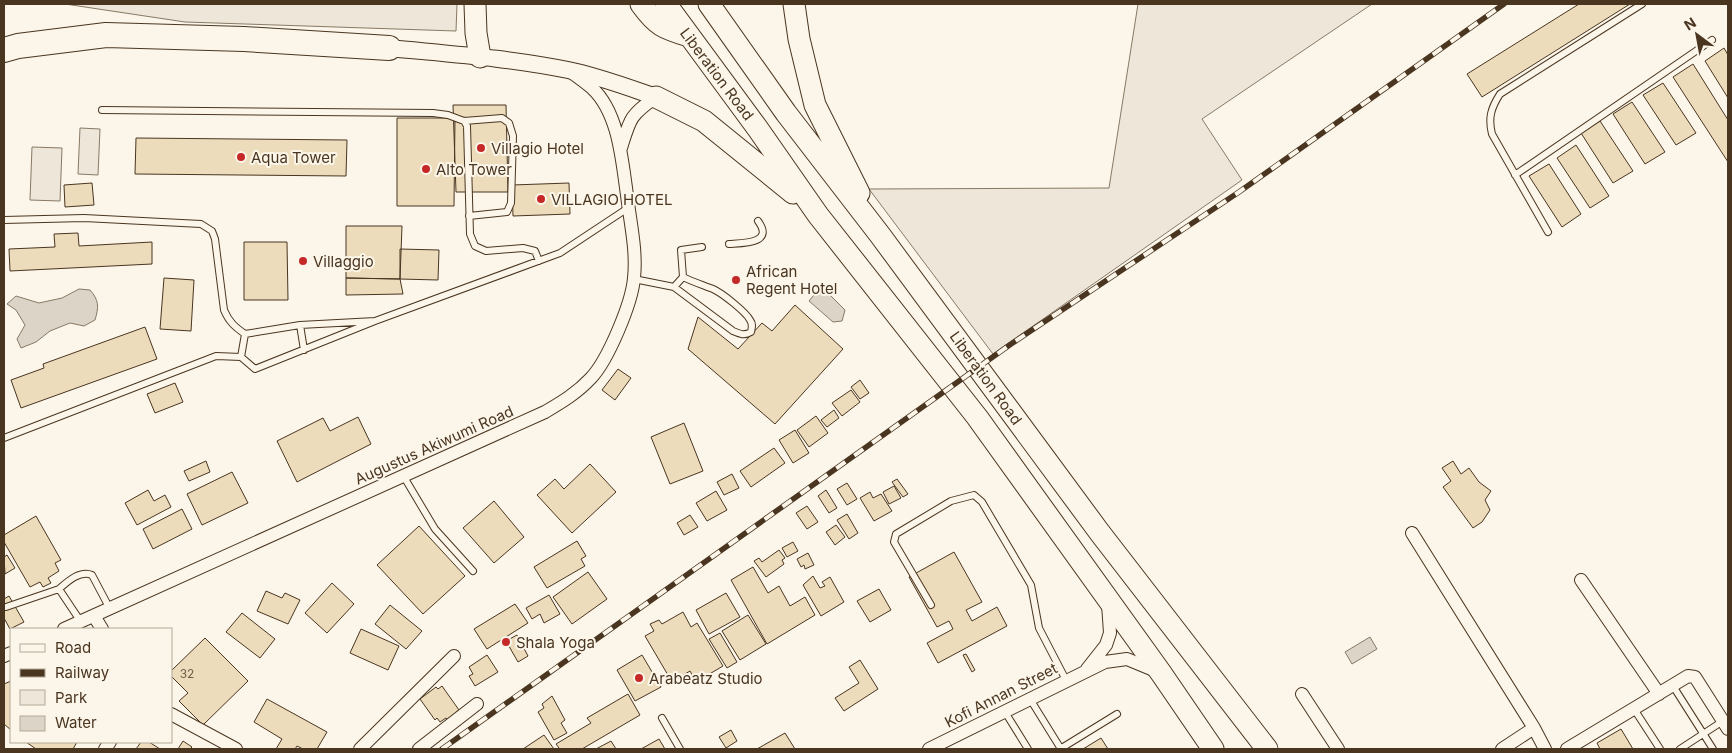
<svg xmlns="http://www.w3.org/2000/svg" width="1732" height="753" font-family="Inter,sans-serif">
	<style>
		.green { fill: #ede6d9; stroke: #887966 }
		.water { fill: #dcd4c6; stroke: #887966 }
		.building { fill: #ecdcbc; stroke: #4a3520 }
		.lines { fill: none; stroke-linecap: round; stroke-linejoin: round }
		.service-casing { stroke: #4a3520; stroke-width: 8 }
		.minor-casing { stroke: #4a3520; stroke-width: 14 }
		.tertiary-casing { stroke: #4a3520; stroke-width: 18 }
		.trunk-casing { stroke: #4a3520; stroke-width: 23 }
		.motorway-casing { stroke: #4a3520; stroke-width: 26 }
		.service { stroke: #fbf6e9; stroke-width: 6 }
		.minor { stroke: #fbf6e9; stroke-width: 12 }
		.tertiary { stroke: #fbf6e9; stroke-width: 16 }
		.trunk { stroke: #fbf6e9; stroke-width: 21 }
		.motorway { stroke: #fbf6e9; stroke-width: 24 }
		.rail-casing { stroke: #4a3520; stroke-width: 5.5 }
		.rail { stroke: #fbf6e9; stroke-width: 4; stroke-dasharray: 11; stroke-linecap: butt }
		.poi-dot { fill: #c62828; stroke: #fbf6e9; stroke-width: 2 }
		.labels { text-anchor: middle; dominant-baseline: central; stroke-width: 4; stroke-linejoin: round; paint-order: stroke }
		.number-label { font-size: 12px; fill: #725f47 }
		.street-label { font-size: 15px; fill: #4a3520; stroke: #fbf6e9 }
		.poi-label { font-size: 15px; fill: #4a3520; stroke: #fbf6e9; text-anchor: start }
	</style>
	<rect width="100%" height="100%" fill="#fbf6e9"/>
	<path class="green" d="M65,4H457L456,31L185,22Z
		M1138,4H1372L1202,119L1242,180L993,354L869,189L1109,188Z
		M80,128L100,129L98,175L78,174Z
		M32,147L62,148L60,201L30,200Z"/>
	<path class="water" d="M821,286L845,310L842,321L833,322L809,301Z
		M79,289L90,290C99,300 99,307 95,320L84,326L70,323L50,331L36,342L21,348L17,339L25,325L16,310L7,304L16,296L39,303L62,298Z
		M1370,637L1377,649L1352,664L1345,652Z"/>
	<path class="building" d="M1579,4H1630L1482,97L1467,74Z
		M1724,48L1728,55V98L1705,61Z
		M1693,64L1728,120V162L1673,77Z
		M1663,83L1696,133L1676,145L1643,95Z
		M1632,102L1665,152L1645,164L1613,114Z
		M453,105H506L508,192H456Z
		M397,118H455L454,206H397Z
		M1600,121L1633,171L1613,183L1581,133Z
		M136,138L347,140L346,176L135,174Z
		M1576,145L1609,196L1590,208L1557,158Z
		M1549,164L1581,214L1562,227L1529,176Z
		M92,183L94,205L65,207L64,185Z
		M569,183L570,214L513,216L512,185Z
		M346,226H402L400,279L346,278Z
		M78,233L79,246L152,242V264L10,271L9,249L55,247L54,234Z
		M244,242H287L288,300H244Z
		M400,249L439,250L438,280L400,279Z
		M164,278L194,280L191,331L160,329Z
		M346,278L400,279L403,294L346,295Z
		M795,305L843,349L775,424L688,349L698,317L738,349L762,323L772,331Z
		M145,327L157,359L21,408L11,380L44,368L43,364Z
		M618,369L631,378L615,400L602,390Z
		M860,380L869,393L860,399L851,387Z
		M175,383L183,402L155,413L147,394Z
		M851,390L860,402L842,416L832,403Z
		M834,410L839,418L827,427L821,420Z
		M816,416L828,433L809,447L797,430Z
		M358,417L371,444L297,482L277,441L323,418L330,431Z
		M684,423L703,471L670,484L651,437Z
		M795,430L809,453L793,463L779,440Z
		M774,448L785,463L751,487L740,471Z
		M206,461L210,472L189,481L184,471Z
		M1453,461L1461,474L1469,468L1479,482L1491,491L1485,500L1490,510L1482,522L1473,528L1443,487L1451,481L1442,468Z
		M590,464L616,492L572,533L537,495L555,479L564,489Z
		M232,472L248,503L202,525L187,494Z
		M732,474L739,488L724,495L717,482Z
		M897,479L908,494L903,497L892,482Z
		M847,483L857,499L847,505L837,489Z
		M894,486L901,498L889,504L883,492Z
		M148,490L154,501L165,495L171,507L137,525L125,503Z
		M826,490L837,508L829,513L818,496Z
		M716,491L727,510L707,521L696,503Z
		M870,492L873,498L881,494L892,511L874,521L860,498Z
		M494,501L524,537L494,563L463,528Z
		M807,506L818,522L807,529L796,513Z
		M182,509L192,529L153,549L143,529Z
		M847,514L858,533L849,539L837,520Z
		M690,515L698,527L684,535L677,523Z
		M36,516L61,560L55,563L59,571L48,578L51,583L43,587L40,582L30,587L4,542V535Z
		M836,525L845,537L835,545L826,532Z
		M419,526L465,576L423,614L377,565Z
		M577,541L586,556L581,559L585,566L547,588L534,567Z
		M793,542L798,551L787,557L782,548Z
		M779,550L785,558L782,560L784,564L766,577L754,561L759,558L762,562Z
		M954,552L982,602L966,610L972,621L997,607L1007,626L938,663L927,643L953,629L949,621L937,627L909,577Z
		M808,553L814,565L805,569L804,565L801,567L797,559Z
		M7,555L15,568L5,574L4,557Z
		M753,567L768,593L779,586L790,606L805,597L815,615L767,644L731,580Z
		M588,572L607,599L572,624L553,597Z
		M813,576L820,588L825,586L822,582L830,577L844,602L821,616L803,585Z
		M332,583L354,604L327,633L305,613Z
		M879,589L891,610L870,622L857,601Z
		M266,591L282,598L285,593L300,600L288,624L257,611Z
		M726,593L740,617L709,634L696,610Z
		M549,595L560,614L544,623L540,614L532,619L526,608Z
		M9,596L24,622L10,629L4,618V599Z
		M515,604L528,623L487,649L474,629Z
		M390,605L422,631L406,649L375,624Z
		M683,612L691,627L697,623L723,666L696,682L690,671L672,682L645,636L654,631L650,624L659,620L662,624Z
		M242,613L275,639L260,658L226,632Z
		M748,615L766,644L740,660L722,631Z
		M361,629L399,646L388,670L350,653Z
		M720,633L737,662L727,668L709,639Z
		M517,635L528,656L518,662L506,641Z
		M205,638L248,681L203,725L179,701L188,693L171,676V671Z
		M966,654L975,670L972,672L963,655Z
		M487,655L498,672L475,686L469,676L473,674L469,667Z
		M642,655L661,687L635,701L617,670Z
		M860,660L878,689L844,711L835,698L859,683L849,667Z
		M11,681V730L4,724V684Z
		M442,686L459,710L456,712L457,714L448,720L446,718L440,722L437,718L435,720L420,699L436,687L438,689Z
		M628,694L640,715L582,749H557L559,748L556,744L591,723L587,718Z
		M552,696L565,720L561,723L567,733L554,740L538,712L544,708L542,704Z
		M267,699L327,732L317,749H303L297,746L295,749H276L282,739L254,722Z
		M1621,729L1633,749H1600L1597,743Z
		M731,730L737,741L726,748L719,737Z
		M785,733L795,749H757Z
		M544,735L554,749H523Z
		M1101,738L1108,749H1083Z
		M659,739L665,749H641Z
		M183,741L192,747L190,749H178Z
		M611,741L616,749H596Z
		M26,742H77L73,749H36Z
		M141,742H149L160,749H136Z"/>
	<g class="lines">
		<g class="service-casing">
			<path id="service" d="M102,110L433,113L448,115L464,121L502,118L509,123L513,136L511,203L507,212L469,216
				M464,121L467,126L470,234L475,246L486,251L523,248L535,251L539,261
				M1515,175L1712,40
				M4,220L84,218L201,224L212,231L215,239L224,310C229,322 235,327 245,334
				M1548,232L1492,134C1488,118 1491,108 1500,94L1642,4
				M729,244C742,243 775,244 758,221
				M634,279L674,287L733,331C740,334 744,336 751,332C752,327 753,324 750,320C746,312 722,293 713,289C703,285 693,282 683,277
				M674,287L683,277L681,250L702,247
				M375,321L255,369L241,357L245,334L300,325L375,321L560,253L628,208
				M300,325L304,350
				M4,438L216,356L241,357
				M404,477L435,529L473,571
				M59,589C68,581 80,570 92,575L110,609
				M931,605L894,542L896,534L951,501L974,495L982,502L1031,585L1039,628L1066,680
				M6,607L59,589L81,622
				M1673,686L1713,749
				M1030,699L1061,749
				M1634,709L1660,749
				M1005,712L1028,749
				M662,718L680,749
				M1060,749L1117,714
				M1680,749L1723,721"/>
		</g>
		<g class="minor-casing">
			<path id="minor" d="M621,148C630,119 630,115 656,97
				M1412,533L1534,728L1545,749
				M1581,580L1659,694
				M94,616L102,629
				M64,629L545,412C562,402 577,393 591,378C608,360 632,303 634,278C637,250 630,222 627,195C622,161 619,113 592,88C585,82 578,77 571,72
				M4,656L11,653
				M1087,669L1106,645L1110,633L1108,604
				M1302,694L1338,749
				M171,714L236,749
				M105,749L110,742
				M360,749L454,656
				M419,749L477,704
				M929,749L1105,662L1127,659L1156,671
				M1502,749L1534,728
				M1567,749L1688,676L1695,677L1728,729"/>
		</g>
		<g class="tertiary-casing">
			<path id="tertiary" d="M389,48C449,54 509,58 568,70C598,76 627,87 656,97"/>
		</g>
		<g class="trunk-casing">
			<path id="trunk" d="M475,4L476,33L480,57
				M641,4C657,26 663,28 689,36
				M666,4L758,129L818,215L977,417L1161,673L1213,749
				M709,4L786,113L880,235L1100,533L1267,749
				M794,4L799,39L815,105L859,193
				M656,97L704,121L793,193"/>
		</g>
		<g class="motorway-casing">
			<path id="motorway" d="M4,50L18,46L106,35L244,39L389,48"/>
		</g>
		<use href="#service" class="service"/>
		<use href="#minor" class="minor"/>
		<use href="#tertiary" class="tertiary"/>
		<use href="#trunk" class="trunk"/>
		<use href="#motorway" class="motorway"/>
		<g class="rail-casing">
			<path id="rail" d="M442,749L1011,344L1239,192L1504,4"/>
		</g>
		<use href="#rail" class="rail"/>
	</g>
	<g class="poi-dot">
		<circle cx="481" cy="148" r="5"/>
		<circle cx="241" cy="157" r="5"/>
		<circle cx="426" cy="169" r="5"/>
		<circle cx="541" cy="199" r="5"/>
		<circle cx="303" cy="261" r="5"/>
		<circle cx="736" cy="280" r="5"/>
		<circle cx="506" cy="642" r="5"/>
		<circle cx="639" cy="678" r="5"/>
	</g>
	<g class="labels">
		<g class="number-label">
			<text x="187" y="673">32</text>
		</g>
		<g class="street-label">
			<text transform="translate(717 74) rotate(53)">Liberation Road</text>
			<text transform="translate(986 378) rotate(54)">Liberation Road</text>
			<text transform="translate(434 445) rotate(-24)">Augustus Akiwumi Road</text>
			<text transform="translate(1001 695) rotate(-27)">Kofi Annan Street</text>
		</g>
		<g class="poi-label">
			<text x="491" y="148">Villagio Hotel</text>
			<text x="251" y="157">Aqua Tower</text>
			<text x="436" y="169">Alto Tower</text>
			<text x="551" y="199">VILLAGIO HOTEL</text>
			<text x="313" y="261">Villaggio</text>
			<text x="746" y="271">African<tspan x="746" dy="17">Regent Hotel</tspan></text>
			<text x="516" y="642">Shala Yoga</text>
			<text x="649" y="678">Arabeatz Studio</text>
		</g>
	</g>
	<rect width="1732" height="753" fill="none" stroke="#4a3520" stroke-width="10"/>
	<rect x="10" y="628" width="162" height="115" fill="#fbf6e9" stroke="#b4a999"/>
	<rect x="20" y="644" width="25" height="8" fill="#fbf6e9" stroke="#b4a999"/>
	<text x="55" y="653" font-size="15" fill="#4a3520">Road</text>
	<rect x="20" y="669" width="25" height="8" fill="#4a3520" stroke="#b4a999"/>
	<text x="55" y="678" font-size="15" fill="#4a3520">Railway</text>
	<rect x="20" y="690" width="25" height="15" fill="#ede6d9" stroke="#b4a999"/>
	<text x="55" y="703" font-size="15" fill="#4a3520">Park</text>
	<rect x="20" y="716" width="25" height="15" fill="#dcd4c6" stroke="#b4a999"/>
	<text x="55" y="728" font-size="15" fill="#4a3520">Water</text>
	<g transform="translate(1697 35) rotate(328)" stroke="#fbf6e9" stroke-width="4" paint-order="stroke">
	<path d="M0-4L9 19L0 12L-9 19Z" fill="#4a3520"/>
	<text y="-8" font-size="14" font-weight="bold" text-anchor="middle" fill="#4a3520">N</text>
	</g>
</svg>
